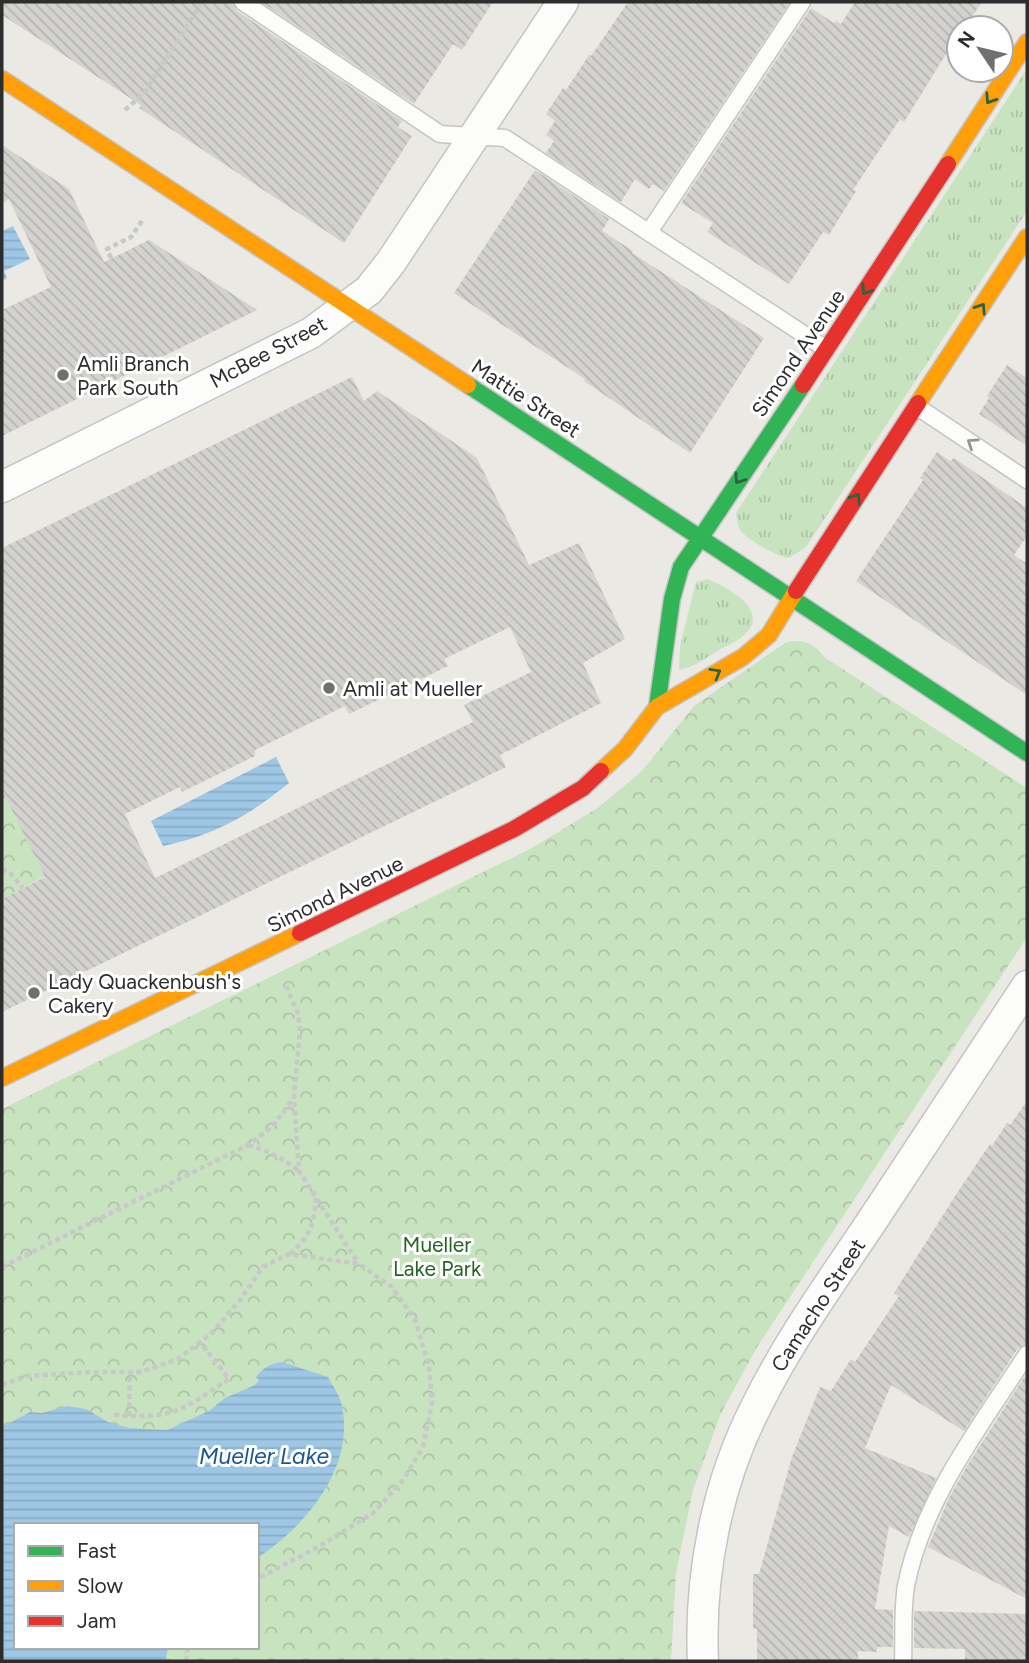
<svg xmlns="http://www.w3.org/2000/svg" width="1029" height="1663" font-family="Figtree,sans-serif">
	<style>
		.grass { fill: url(#grass-tufts) }
		.park { fill: url(#park-crowns); fill-rule: evenodd }
		.water { fill: url(#water-rules) }
		.building { fill: url(#building-back-hatch); fill-rule: evenodd }
		.lines { fill: none; stroke-linecap: round; stroke-linejoin: round }
		.lane-casing { stroke: #c4c4c3; stroke-width: 19 }
		.street-casing { stroke: #c4c4c3; stroke-width: 33 }
		.fast-casing { stroke: #c4c4c3; stroke-width: 19 }
		.slow-casing { stroke: #c4c4c3; stroke-width: 19 }
		.jam-casing { stroke: #c4c4c3; stroke-width: 19 }
		.path { stroke: #c8c8c8; stroke-width: 4.5; stroke-dasharray: 5 3.5; stroke-linecap: butt }
		.lane { stroke: #fcfcfb; stroke-width: 16 }
		.street { stroke: #fcfcfb; stroke-width: 30 }
		.fast { stroke: #30b455; stroke-width: 16 }
		.slow { stroke: #ff9f0a; stroke-width: 16 }
		.jam { stroke: #e5322d; stroke-width: 16 }
		.oneway { stroke: #2e633d }
		.oneway2 { stroke: #949494 }
		.poi-dot { fill: #6f6f6d; stroke: #fff; stroke-width: 2.5 }
		.labels { text-anchor: middle; dominant-baseline: central; stroke-width: 6; stroke-linejoin: round; paint-order: stroke }
		.street-label { font-size: 21px; fill: #2d2d2d; stroke: #fff }
		.poi-label { font-size: 21px; fill: #2d2d2d; stroke: #fff; text-anchor: start }
		.park-label { font-size: 21px; fill: #246522; stroke: #fff }
		.water-label { font-size: 23px; font-style: italic; fill: #1a5594; stroke: #fff }
	</style>
	<defs>
		<pattern id="grass-tufts" width="24" height="20" patternUnits="userSpaceOnUse" patternTransform="scale(1.75)"><rect width="24" height="20" fill="#c8e3c0"/><path d="M3 7l-1-3M5 7V3M7 7l1-3M15 17l-1-3M17 17v-4M19 17l1-3" fill="none" stroke="#acc3a5"/></pattern>
		<pattern id="park-crowns" width="20" height="18" patternUnits="userSpaceOnUse" patternTransform="scale(1.75)"><rect width="20" height="18" fill="#c8e3c0"/><path d="M2 6a3 3 0 1 1 6 0M12 15a3 3 0 1 1 6 0" fill="none" stroke="#acc3a5"/></pattern>
		<pattern id="water-rules" width="6" height="5" patternUnits="userSpaceOnUse" patternTransform="scale(1.75)"><rect width="6" height="5" fill="#9ec7e5"/><path d="M0 2.5h6" fill="none" stroke="#88abc5"/></pattern>
		<pattern id="building-back-hatch" width="6" height="6" patternUnits="userSpaceOnUse" patternTransform="scale(1.75)"><rect width="6" height="6" fill="#d3d2ce"/><path d="M-1 5l2 2M0 0l6 6M5-1l2 2" fill="none" stroke="#b5b5b1"/></pattern>
	</defs>
	<rect width="100%" height="100%" fill="#eae9e4"/>
	<path class="grass" d="M1027,69V211L806,547L789,558C777,557 748,540 740,530C737,525 737,519 736,513Z
		M707,579C724,585 769,609 747,632C741,640 727,645 719,650C706,658 694,667 679,670L680,646L696,582Z"/>
	<path class="park" d="M793,641C807,641 816,645 824,657L1027,788V937L757,1347L721,1413L693,1490L676,1573L671,1661H2V1109L532,848L599,807L642,771L694,706L785,643ZM16,1525H257V1647H16Z
		M2,790L45,876L2,899Z"/>
	<path class="water" d="M13,226L30,259L4,271L7,278L2,281V231Z
		M276,757L289,783C248,816 215,835 163,846L151,821Z
		M282,1362L328,1377C333,1386 340,1396 342,1406C355,1468 305,1527 257,1558V1525H16V1647H168L165,1661H2V1427L30,1412L42,1413L67,1406L86,1409L108,1422L129,1428L167,1430L209,1411L225,1398L255,1385L259,1380L256,1377C264,1367 270,1364 282,1362Z"/>
	<path class="building" d="M2,2H233L237,11L402,121L398,127L412,136L344,243L139,108L141,105L2,15Z
		M261,2H493L462,50L453,44L414,104Z
		M628,2H790L664,191L653,184L649,189L635,179L621,202L546,153L554,141L546,135L555,121L546,114L563,88L566,90L589,55L591,56Z
		M855,2H982L969,21L971,22L967,28H959V40L955,45L953,43L904,122L900,119L853,190L856,191L829,235L823,232L789,284L707,232L713,223L681,203L811,8L834,23L836,21L841,24Z
		M2,145L69,189L104,262L149,240L257,310L2,436V310L51,287L9,199L2,203Z
		M535,170L609,219L602,231L633,251L632,253L764,338L690,453L584,381L585,379L454,293Z
		M1007,365L1027,378V446L979,414L989,398L987,396Z
		M352,377L364,401L377,391L477,458L529,565L579,543L625,639L583,663L601,703L500,755L506,767L2,1012V899L45,877L2,790V548ZM510,627L531,672L464,705L473,722L155,878L125,814L180,787L182,792L255,756V750L345,706L349,714L448,666L444,659Z
		M937,452L950,461L954,458L1027,508V536L1014,555L1027,564V695L856,581L923,480L920,478Z
		M1027,1101V1344L1018,1348L964,1431L891,1385L865,1448L936,1478L909,1537L889,1526L875,1609L893,1610V1647H877V1652L857,1651L859,1661H757V1629L753,1628V1574H759L792,1457L820,1387L831,1391L851,1359L855,1362L899,1296L894,1293L957,1193L990,1144L992,1146L1007,1123L1010,1125Z
		M1027,1373V1599L928,1547L949,1498L967,1466Z
		M914,1611L1027,1614V1661H965V1649L914,1648Z"/>
	<g class="lines">
		<g class="lane-casing">
			<path id="lane" d="M243,2L440,134L505,138L826,349
				M649,232L802,2
				M916,406L1027,480
				M903,1661C904,1637 902,1610 906,1586C923,1499 980,1427 1027,1354"/>
		</g>
		<g class="street-casing">
			<path id="street" d="M2,487L311,333L369,290L391,262L563,2
				M703,1661C699,1575 717,1482 757,1405C789,1340 832,1281 872,1221C924,1142 976,1064 1027,986"/>
		</g>
		<g class="fast-casing">
			<path id="fast" d="M468,385L1027,753
				M657,707L672,599L681,567L803,385"/>
		</g>
		<g class="slow-casing">
			<path id="slow" d="M2,79L468,385
				M948,164L1027,42
				M918,403L1027,237
				M601,771L625,749L657,707L743,657L769,635L796,591
				M2,1078L300,933"/>
		</g>
		<g class="jam-casing">
			<path id="jam" d="M803,385L948,164
				M796,591L918,403
				M300,933L514,829L583,788L601,771"/>
		</g>
		<path class="path" d="M125,110L145,92L202,2
			M111,258L107,249L131,237L142,221
			M2,869L11,874L23,888
			M74,977L82,991
			M286,986L298,1014L300,1031L294,1097L299,1171L358,1263
			M248,1145C268,1151 283,1158 299,1171
			M290,1254C310,1236 314,1225 316,1198
			M2,1267L248,1145L272,1127L294,1097
			M2,1385L27,1376L90,1372H141L178,1359L212,1333L240,1300L263,1267L289,1254L359,1264L392,1287L415,1320L429,1365L432,1403L423,1447L404,1479L373,1513L318,1547L257,1579
			M114,1415C175,1419 180,1411 229,1379L200,1342
			M129,1416L130,1372
			M186,1661L188,1647"/>
		<use href="#lane" class="lane"/>
		<use href="#street" class="street"/>
		<use href="#fast" class="fast"/>
		<use href="#slow" class="slow"/>
		<use href="#jam" class="jam"/>
	</g>
	<defs><path id="oneway-chevron" d="M-2-3.5L2.5 0L-2 3.5" fill="none" stroke-width="1.6" stroke-linecap="round" stroke-linejoin="round" transform="scale(1.75)"/></defs>
	<g class="oneway">
		<use href="#oneway-chevron" transform="translate(990 99) rotate(123)"/>
		<use href="#oneway-chevron" transform="translate(866 290) rotate(123)"/>
		<use href="#oneway-chevron" transform="translate(981 308) rotate(-57)"/>
		<use href="#oneway-chevron" transform="translate(739 479) rotate(124)"/>
		<use href="#oneway-chevron" transform="translate(856 498) rotate(-57)"/>
		<use href="#oneway-chevron" transform="translate(716 673) rotate(-30)"/>
	</g>
	<use class="oneway2" href="#oneway-chevron" transform="translate(972 443) rotate(-146)"/>
	<g class="poi-dot">
		<circle cx="63" cy="375" r="7"/>
		<circle cx="329" cy="688" r="7"/>
		<circle cx="34" cy="993" r="7"/>
	</g>
	<g class="labels">
		<g class="street-label">
			<text transform="translate(268 352) rotate(-28)">McBee Street</text>
			<text transform="translate(798 353) rotate(-56)">Simond Avenue</text>
			<text transform="translate(526 398) rotate(33)">Mattie Street</text>
			<text transform="translate(335 894) rotate(-26)">Simond Avenue</text>
			<text transform="translate(818 1305) rotate(-57)">Camacho Street</text>
		</g>
		<g class="poi-label">
			<text x="77" y="363">Amli Branch<tspan x="77" dy="24">Park South</tspan></text>
			<text x="343" y="688">Amli at Mueller</text>
			<text x="48" y="981">Lady Quackenbush's<tspan x="48" dy="24">Cakery</tspan></text>
		</g>
		<g class="park-label">
			<text x="437" y="1244">Mueller<tspan x="437" dy="24">Lake Park</tspan></text>
		</g>
		<g class="water-label">
			<text x="264" y="1456">Mueller Lake</text>
		</g>
	</g>
	<rect width="1029" height="1663" fill="none" stroke="#2d2d2d" stroke-width="7"/>
	<rect x="14" y="1523" width="245" height="126" fill="#ffffff" stroke="#ababab" stroke-width="2"/>
	<rect x="28" y="1546" width="35" height="10" fill="#30b455" stroke="#ababab" stroke-width="2"/>
	<text x="77" y="1558" font-size="21" fill="#2d2d2d">Fast</text>
	<rect x="28" y="1581" width="35" height="10" fill="#ff9f0a" stroke="#ababab" stroke-width="2"/>
	<text x="77" y="1593" font-size="21" fill="#2d2d2d">Slow</text>
	<rect x="28" y="1616" width="35" height="10" fill="#e5322d" stroke="#ababab" stroke-width="2"/>
	<text x="77" y="1628" font-size="21" fill="#2d2d2d">Jam</text>
	<g transform="translate(980 49) rotate(305)"><circle r="33" fill="#ffffff" stroke="#ababab" stroke-width="2"/>
	<path d="M0-5L12 26L0 18L-12 26Z" fill="#6f6f6d"/>
	<text y="-10" font-size="19" font-weight="bold" text-anchor="middle" fill="#2d2d2d">N</text>
	</g>
</svg>
